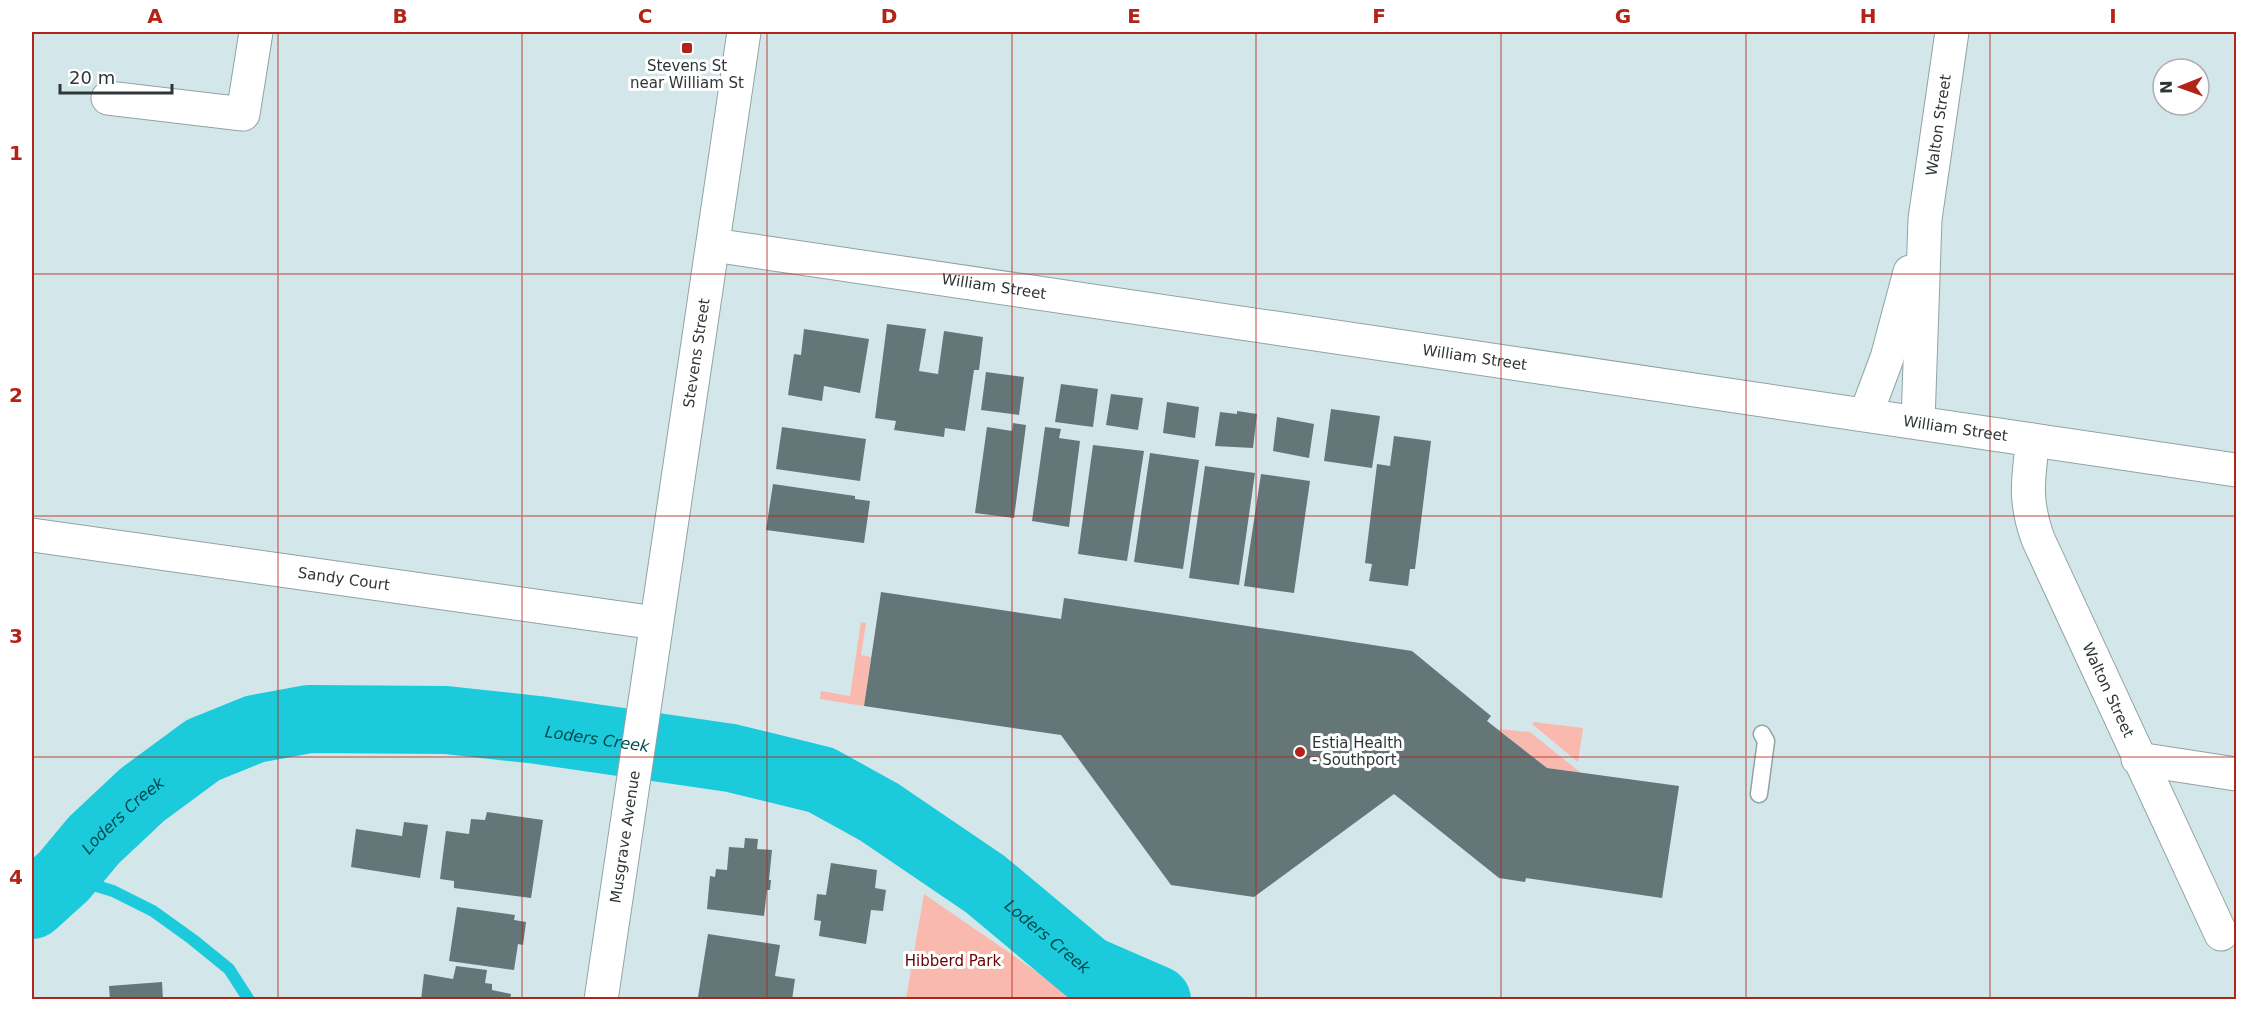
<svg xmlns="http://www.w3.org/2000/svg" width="2268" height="1031" font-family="'DejaVu Sans',sans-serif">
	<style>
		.green { fill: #fab9ae }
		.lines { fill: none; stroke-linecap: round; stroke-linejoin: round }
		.stream { stroke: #1bcbdc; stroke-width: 12 }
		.river { stroke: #1bcbdc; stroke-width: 68 }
		.building { fill: #647678 }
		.service-casing { stroke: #90a3a5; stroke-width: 19 }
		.minor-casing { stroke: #90a3a5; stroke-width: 35 }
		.secondary-casing { stroke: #90a3a5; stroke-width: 35 }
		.service { stroke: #fff; stroke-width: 16 }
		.minor { stroke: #fff; stroke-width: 33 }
		.secondary { stroke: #fff; stroke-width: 33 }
		.grid { fill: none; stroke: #b22318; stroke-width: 1.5; stroke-opacity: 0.55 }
		.poi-dot { fill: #b22318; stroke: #fff; stroke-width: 2 }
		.labels { text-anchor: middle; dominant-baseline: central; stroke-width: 6; stroke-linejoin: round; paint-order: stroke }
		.poi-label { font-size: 15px; fill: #2f3637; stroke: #fff }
		.street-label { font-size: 15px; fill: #2f3637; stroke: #fff }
		.park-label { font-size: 15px; fill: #630301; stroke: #fff }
		.water-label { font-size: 16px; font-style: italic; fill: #004950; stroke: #fff }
		.neatline { fill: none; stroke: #b22318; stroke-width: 2 }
		.grid-label { font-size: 20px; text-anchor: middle; font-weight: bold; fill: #b22318 }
	</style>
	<rect width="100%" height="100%" fill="#d3e6e9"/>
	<path class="green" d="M861,622L866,623L861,655L871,657L864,706L820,699L821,691L850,696Z
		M1534,722L1583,728L1578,762L1532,724Z
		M1498,729L1530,732L1581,773L1547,768Z
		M924,894L1069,994L1083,999H906Z"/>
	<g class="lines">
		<path class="stream" d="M64,876L113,891L153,911L192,939L229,969L249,1000"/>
		<path class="river" id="s1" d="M32,905L64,876L94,840L142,795L203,750L255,729L309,719L446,720L538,730L731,758L821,780L879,812L985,884L1088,970L1157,1000"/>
	</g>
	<path class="building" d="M887,324L926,329L919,371L938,374L944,331L983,337L979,370H974L965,431L945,428L944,437L894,430L896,421L875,418Z
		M804,329L869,339L860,393L824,386L822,401L788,395L794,354L801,355Z
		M986,372L1024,377L1019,415L981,410Z
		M1061,384L1098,389L1093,427L1055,422Z
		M1111,394L1143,398L1138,430L1106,425Z
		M1167,402L1199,407L1195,438L1163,433Z
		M1331,409L1380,416L1372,468L1324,461Z
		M1237,411L1257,414L1253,448L1215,446L1220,412L1237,414Z
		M1277,417L1314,424L1309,458L1273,451Z
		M1013,423L1026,425L1014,518L975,513L987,427L1012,431Z
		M782,427L866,439L860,481L776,469Z
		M1045,427L1061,429L1059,438L1080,441L1069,527L1032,521Z
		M1394,436L1431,441L1415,569H1410L1408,586L1369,581L1372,564L1365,563L1377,464L1390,466Z
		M1093,445L1144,451L1127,561L1078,554Z
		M1150,453L1199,460L1183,569L1134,562Z
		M1205,466L1255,473L1239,585L1189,578Z
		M1261,474L1310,481L1294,593L1244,586Z
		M773,484L855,496V499L870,501L864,543L766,530Z
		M881,592L1061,619L1064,598L1412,651L1491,716L1487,721L1547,768L1679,786L1662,898L1526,878L1525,882L1499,878L1394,794L1254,897L1171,885L1061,735L864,706Z
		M487,812L543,820L531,898L454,888V881L440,879L446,831L469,834L471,819L485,820Z
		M404,822L428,825L420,878L351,867L356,829L402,836Z
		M745,838L758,839L757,849L772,850L769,880H771L770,890H767L764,916L707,909L710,876L715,877L716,869L727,870L729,847L744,848Z
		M831,863L877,870L875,888L886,890L883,911L871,910L866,944L819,936L821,921L814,920L817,894L826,895Z
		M457,907L515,915L514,920L526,922L523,945L518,944L514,970L449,961Z
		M708,934L780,945L775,976L795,979L792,1000L772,997L771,1000H714L698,997Z
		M456,966L487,970L485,983L492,984V990L511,994L510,1000H421L424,974L453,979Z
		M162,982L163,1000H110L109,986Z"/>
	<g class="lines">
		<g class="service-casing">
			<path id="service" d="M1759,794L1766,741L1762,734"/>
		</g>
		<g class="minor-casing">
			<g id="minor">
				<path d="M108,98L243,114L256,32"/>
				<path id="s2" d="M713,245L2236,470"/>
				<path d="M1866,414L1887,358L1910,272"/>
				<path id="s3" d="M1918,422L1925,219L1952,32"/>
				<path id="s4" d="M2033,440C2028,479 2024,501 2038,539L2221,934"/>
				<path id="s5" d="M32,535L656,623"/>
				<path d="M2138,759L2236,774"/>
			</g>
		</g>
		<g class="secondary-casing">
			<g id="secondary">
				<path id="s6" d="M601,1000L744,32"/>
			</g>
		</g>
		<use href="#service" class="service"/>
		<use href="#minor" class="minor"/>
		<use href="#secondary" class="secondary"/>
	</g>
	<path class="grid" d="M278,32V1000M522,32V1000M767,32V1000M1012,32V1000M1256,32V1000M1501,32V1000M1746,32V1000M1990,32V1000M32,274H2236M32,516H2236M32,757H2236"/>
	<g class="poi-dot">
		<rect x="681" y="42" width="12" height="12" rx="3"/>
		<circle cx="1300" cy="752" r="6"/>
	</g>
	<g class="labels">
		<g class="poi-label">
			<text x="687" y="66">Stevens St<tspan x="687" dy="17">near William St</tspan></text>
			<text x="1312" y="743" text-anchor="start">Estia Health<tspan x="1312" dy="17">- Southport</tspan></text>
		</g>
		<g class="street-label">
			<text stroke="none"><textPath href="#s3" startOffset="298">Walton Street</textPath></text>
			<text stroke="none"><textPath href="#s2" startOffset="284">William Street</textPath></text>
			<text stroke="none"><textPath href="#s6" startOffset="654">Stevens Street</textPath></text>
			<text stroke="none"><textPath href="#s2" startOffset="770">William Street</textPath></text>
			<text stroke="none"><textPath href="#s2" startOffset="1256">William Street</textPath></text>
			<text stroke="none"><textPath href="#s5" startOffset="315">Sandy Court</textPath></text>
			<text stroke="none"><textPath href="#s4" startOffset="267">Walton Street</textPath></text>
			<text stroke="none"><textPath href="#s6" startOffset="165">Musgrave Avenue</textPath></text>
		</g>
		<g class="park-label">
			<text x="953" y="961">Hibberd Park</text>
		</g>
		<g class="water-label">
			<text stroke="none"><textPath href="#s1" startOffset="632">Loders Creek</textPath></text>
			<text stroke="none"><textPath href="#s1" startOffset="128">Loders Creek</textPath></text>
			<text stroke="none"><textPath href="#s1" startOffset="1136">Loders Creek</textPath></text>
		</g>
	</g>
	<rect width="2268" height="1031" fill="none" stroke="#ffffff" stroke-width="66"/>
	<g transform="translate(2181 87) rotate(269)"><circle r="28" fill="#ffffff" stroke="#acafaf" stroke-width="1.5"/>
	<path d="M0-4.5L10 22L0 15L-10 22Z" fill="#b22318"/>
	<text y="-9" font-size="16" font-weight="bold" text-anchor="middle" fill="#2f3637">N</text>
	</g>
	<path d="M60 84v9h112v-9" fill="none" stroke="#2f3637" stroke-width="3"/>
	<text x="69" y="84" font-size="18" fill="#2f3637" stroke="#ffffff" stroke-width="4.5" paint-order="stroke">20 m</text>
	<rect x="33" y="33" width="2202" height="965" class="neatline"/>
	<g class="grid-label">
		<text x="155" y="23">A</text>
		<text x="400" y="23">B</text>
		<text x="645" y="23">C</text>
		<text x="889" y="23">D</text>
		<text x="1134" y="23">E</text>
		<text x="1379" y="23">F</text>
		<text x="1623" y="23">G</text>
		<text x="1868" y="23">H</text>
		<text x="2113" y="23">I</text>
		<text x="16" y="160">1</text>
		<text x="16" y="402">2</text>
		<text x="16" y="643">3</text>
		<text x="16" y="884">4</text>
	</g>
</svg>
